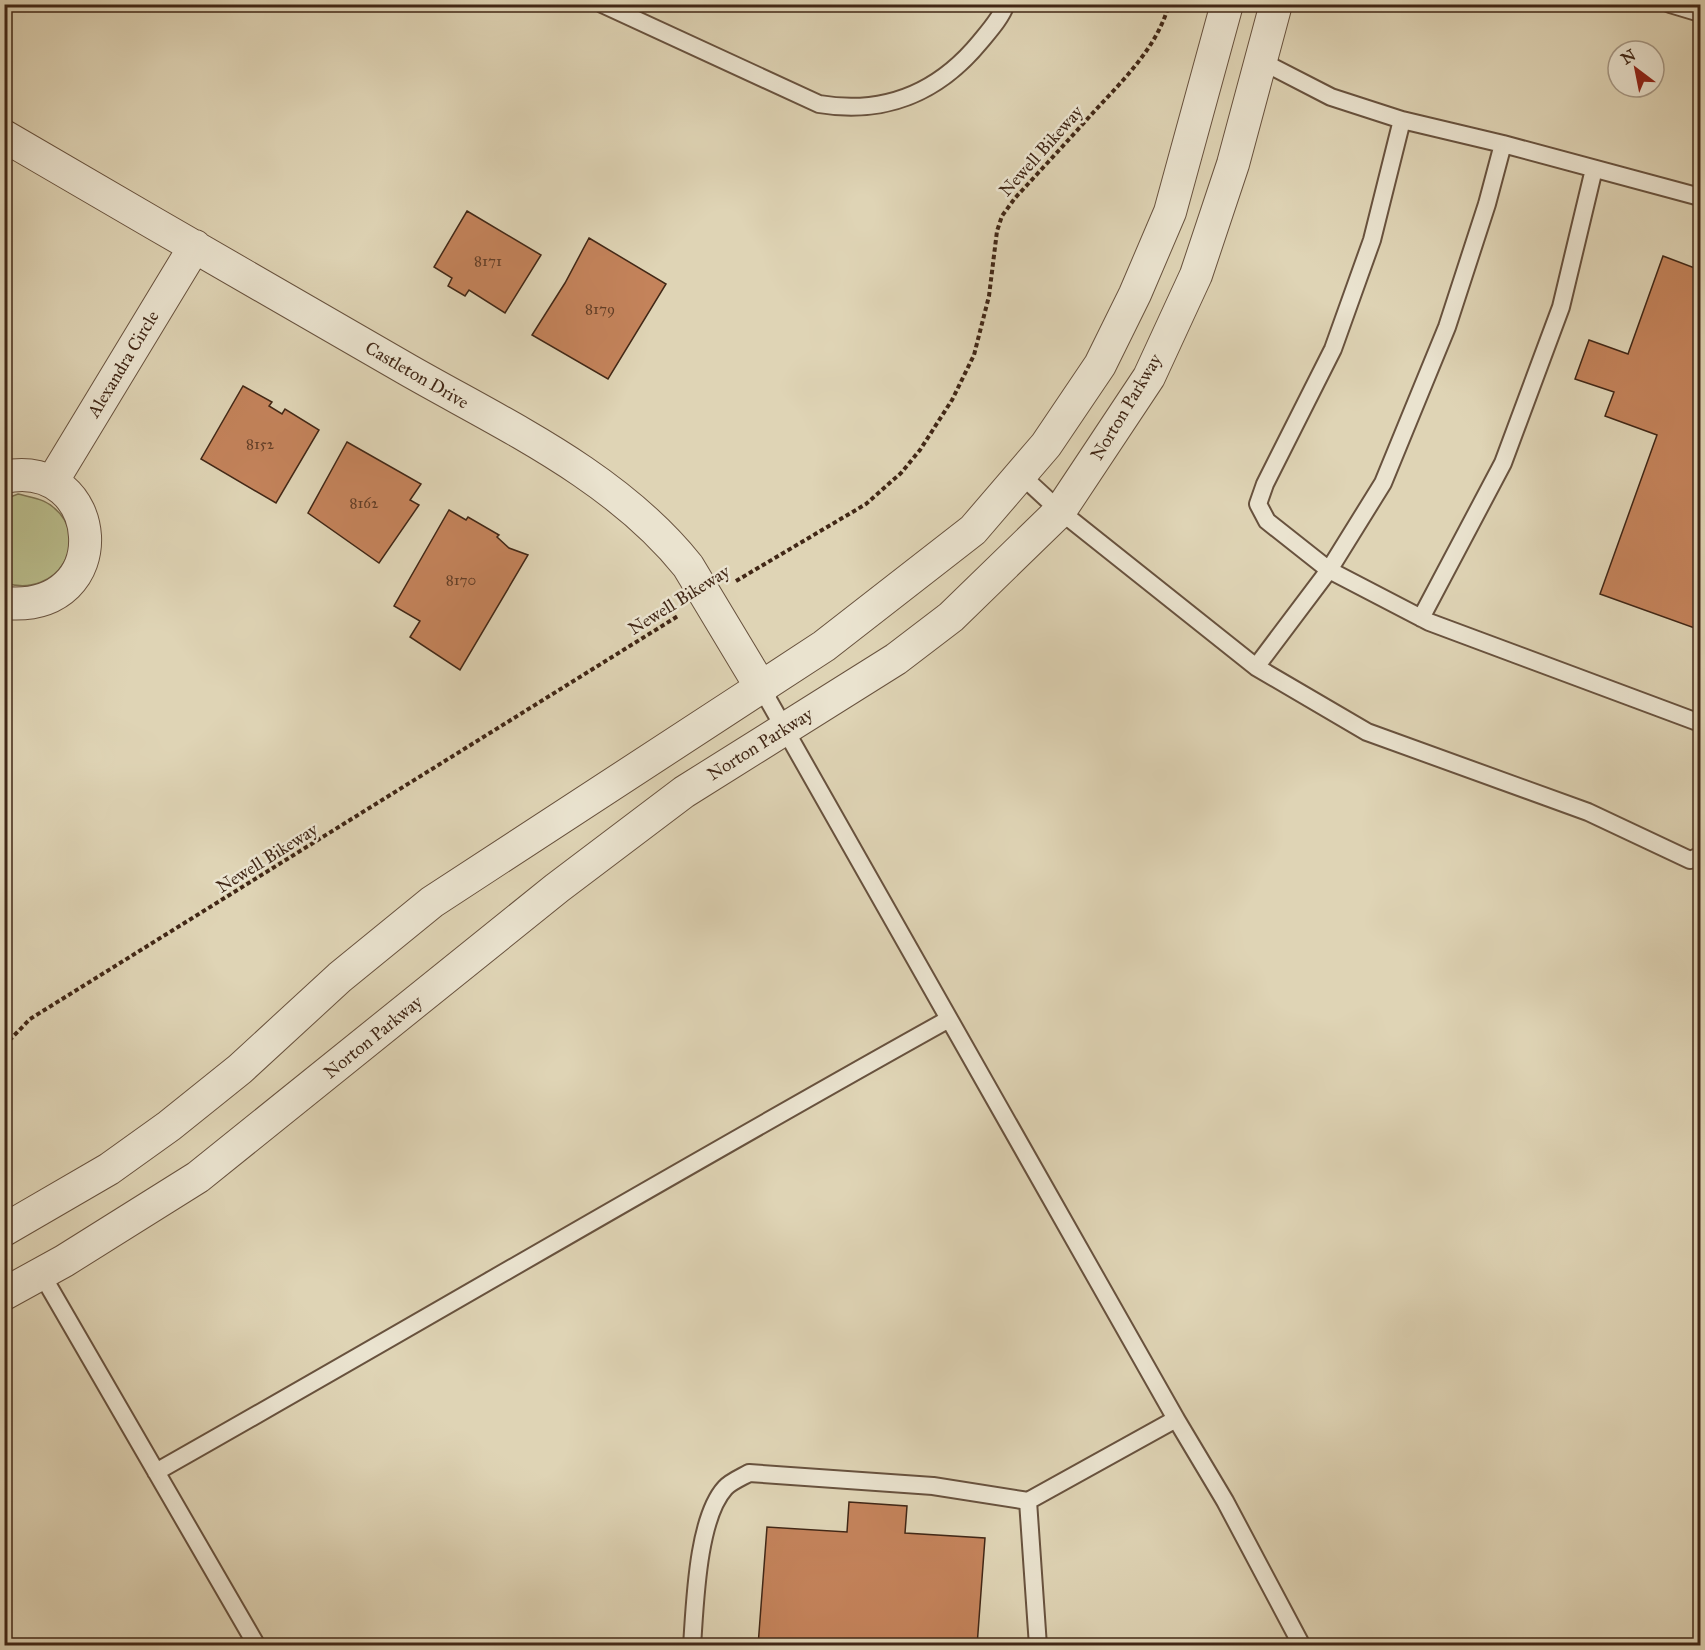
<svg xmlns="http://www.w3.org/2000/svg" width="1705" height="1650" font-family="'IM FELL Great Primer',serif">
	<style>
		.green { fill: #b8bb8a; stroke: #7c7150; stroke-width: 1.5 }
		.building { fill: #c4835b; stroke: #412716; stroke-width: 1.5 }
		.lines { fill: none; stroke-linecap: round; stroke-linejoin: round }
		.service-casing { stroke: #68523e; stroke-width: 20 }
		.minor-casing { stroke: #68523e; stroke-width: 34 }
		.path { stroke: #412716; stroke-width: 4; stroke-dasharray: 4.5 3; stroke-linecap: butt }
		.service { stroke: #eae3cf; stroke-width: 16 }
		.minor { stroke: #eae3cf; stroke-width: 32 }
		.labels { text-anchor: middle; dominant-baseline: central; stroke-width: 5; stroke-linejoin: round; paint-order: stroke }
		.number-label { font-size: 15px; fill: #623e27 }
		.street-label { font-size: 18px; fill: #412716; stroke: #eae3cf }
	</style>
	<rect width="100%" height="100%" fill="#dfd4b5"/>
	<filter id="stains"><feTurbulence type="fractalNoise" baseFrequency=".00333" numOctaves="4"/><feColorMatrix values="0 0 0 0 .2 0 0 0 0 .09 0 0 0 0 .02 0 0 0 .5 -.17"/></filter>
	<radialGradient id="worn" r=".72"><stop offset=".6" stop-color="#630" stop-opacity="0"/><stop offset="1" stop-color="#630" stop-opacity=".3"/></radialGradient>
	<path class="green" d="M18,494C30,497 44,499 53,507C92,538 59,599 5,583V499Z"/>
	<path class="building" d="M467,211L541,255L505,313L469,290L465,296L448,286L452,278L434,267Z
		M589,238L666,284L608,379L532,335L565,283Z
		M1663,256L1700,270V630L1600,594L1657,435L1605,416L1614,392L1575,379L1589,340L1628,354Z
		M243,386L272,402L269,406L282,414L285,409L319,430L276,503L201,459Z
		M347,442L421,484L410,500L419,505L379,563L308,513Z
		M449,510L466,520L468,517L499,535L497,537L509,548L528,555L460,670L410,637L420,621L394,606Z
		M849,1502L907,1506L905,1533L985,1538L977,1646H758L767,1527L847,1532Z"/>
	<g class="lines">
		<g class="service-casing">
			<path id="service" d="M602,4L819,104C884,115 938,93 980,42C989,31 1001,18 1006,4
				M1670,4L1700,13
				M1261,61L1331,97L1402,120L1503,144L1700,197
				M1402,120L1372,240L1333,349L1265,484L1258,504L1267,521L1329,570L1429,622L1700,723
				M1021,475L1060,511L1256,667L1367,732L1588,812L1690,860L1700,856
				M1421,618L1503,463L1561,307L1594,169
				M1256,667L1329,570L1383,483L1447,327L1487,204L1503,144
				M762,689L1176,1419L1225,1501L1302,1646
				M41,1273L257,1646
				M156,1472C421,1322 683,1167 949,1019
				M1028,1501L1038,1646
				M692,1646C695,1605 697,1519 725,1488C730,1482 742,1477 749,1473L933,1486L1028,1501L1176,1419"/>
		</g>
		<g class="minor-casing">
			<path id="minor" d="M4,136C138,215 274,292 408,370C506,426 616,476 688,566L762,689
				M4,477C104,456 120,614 4,603
				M52,482L195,246
				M4,1230L109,1169L169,1126L240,1069L340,977L432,902L824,646L973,530L1046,445L1100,365L1135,294L1170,212L1227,4
				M4,1294L64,1261L198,1177L557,888L684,792L896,659L951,617L1060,511L1149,377L1196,275L1233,164L1276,4"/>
		</g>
		<path class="path" d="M736,581L866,504L901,473L920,450L952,400L974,355L989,296L997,231L1002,216L1015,198C1040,171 1065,144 1090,116C1120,83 1157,49 1169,4
			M4,1046L30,1019L678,616"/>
		<use href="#service" class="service"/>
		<use href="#minor" class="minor"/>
	</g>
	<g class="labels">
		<g class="number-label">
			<text x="488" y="261">8171</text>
			<text x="600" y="309">8179</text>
			<text x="260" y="444">8152</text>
			<text x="364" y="503">8162</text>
			<text x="461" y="580">8170</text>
		</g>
		<g class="street-label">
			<text transform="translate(1041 151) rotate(-48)">Newell Bikeway</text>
			<text transform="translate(123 364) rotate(-59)">Alexandra Circle</text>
			<text transform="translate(417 375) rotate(30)">Castleton Drive</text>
			<text transform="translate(1126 407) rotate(-59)">Norton Parkway</text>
			<text transform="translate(679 600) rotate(-32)">Newell Bikeway</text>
			<text transform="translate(760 744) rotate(-32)">Norton Parkway</text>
			<text transform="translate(267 858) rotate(-32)">Newell Bikeway</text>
			<text transform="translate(373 1037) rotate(-39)">Norton Parkway</text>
		</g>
	</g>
	<rect width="1705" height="1650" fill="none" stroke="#dfd4b5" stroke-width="24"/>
	<rect x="6" y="6" width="1693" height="1638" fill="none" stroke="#412716" stroke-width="3"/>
	<rect x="12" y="12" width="1681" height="1626" fill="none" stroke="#412716" stroke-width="1.5"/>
	<g transform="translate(1636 69) rotate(328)"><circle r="28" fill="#eae3cf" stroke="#a69885" stroke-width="1.5"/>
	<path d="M0-4.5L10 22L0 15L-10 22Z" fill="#8f2418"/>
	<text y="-9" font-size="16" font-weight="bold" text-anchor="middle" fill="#412716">N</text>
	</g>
	<rect width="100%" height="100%" filter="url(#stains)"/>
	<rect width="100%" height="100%" fill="url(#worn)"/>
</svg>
